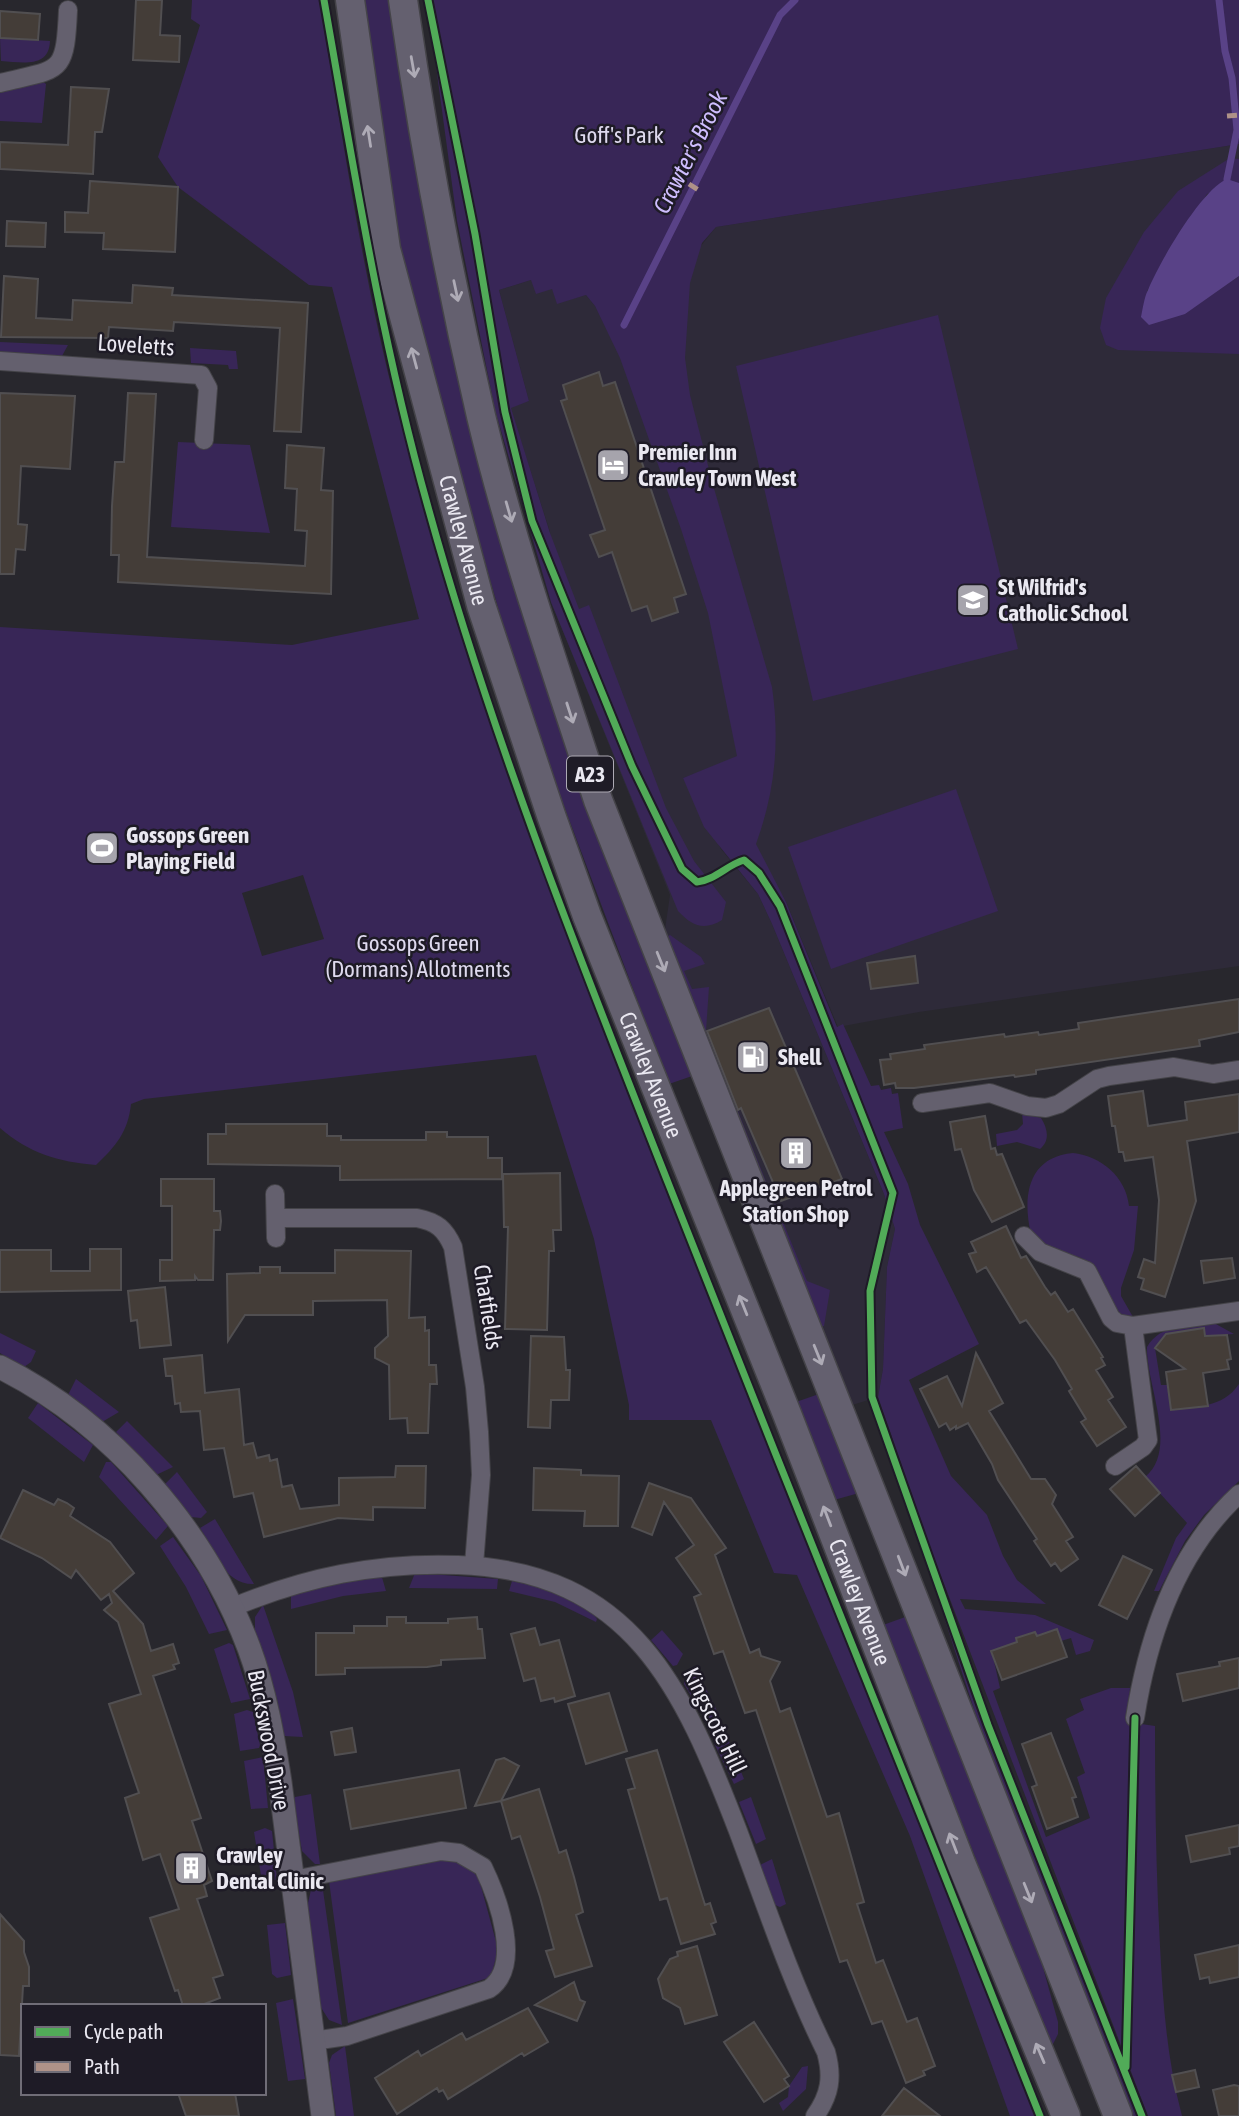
<svg xmlns="http://www.w3.org/2000/svg" width="1239" height="2116" font-family="'Asap Condensed',sans-serif">
	<style>
		.built { fill: #2e2a39 }
		.green { fill: #382657; fill-rule: evenodd }
		.water { fill: #594287 }
		.lines { fill: none; stroke-linecap: round; stroke-linejoin: round }
		.stream { stroke: #594287; stroke-width: 7 }
		.building { fill: #443d38; stroke: #514f51; stroke-width: 2 }
		.minor-casing { stroke: #444348; stroke-width: 20 }
		.tertiary-casing { stroke: #444348; stroke-width: 25 }
		.primary-casing { stroke: #444348; stroke-width: 31 }
		.minor { stroke: #64606e; stroke-width: 18 }
		.tertiary { stroke: #64606e; stroke-width: 23 }
		.primary { stroke: #64606f; stroke-width: 28 }
		.quiet { stroke: #af9288; stroke-width: 5; stroke-dasharray: 10 5; stroke-linecap: butt }
		.cycleway-casing { stroke: #1e1b26; stroke-width: 11 }
		.cycleway { stroke: #51ab58; stroke-width: 7 }
		.oneway { stroke: #aeabb6 }
		.labels { text-anchor: middle; dominant-baseline: central; stroke-width: 5; stroke-linejoin: round; paint-order: stroke }
		.shield { fill: #1e1b26; stroke: #adaab4; stroke-width: 2 }
		.shield-label { font-size: 21px; font-weight: bold; fill: #eae8f1 }
		.park-label { font-size: 23px; fill: #ded9ee; stroke: #1e1b26 }
		.street-label { font-size: 23px; fill: #eae8f1; stroke: #1e1b26 }
		.poi-label { font-size: 23px; font-weight: bold; fill: #eae8f1; stroke: #1e1b26; text-anchor: start }
		.water-label { font-size: 24px; font-style: italic; fill: #cebdfd; stroke: #1e1b26 }
	</style>
	<rect width="100%" height="100%" fill="#28272d"/>
	<path class="built" d="M1239,144V966L919,1012L838,1027L786,902L764,864L720,764L683,778L721,849L758,894L772,924L884,1194L895,1229L887,1267L883,1369L878,1397L849,1406L663,943L670,895L551,602L550,532L510,407L529,401L499,290L531,280L552,288L557,303L586,295L595,306L621,357L642,320L716,227Z"/>
	<path class="green" d="M192,0H319C343,136 362,275 397,409C476,707 588,994 702,1280C814,1558 928,1836 1036,2116H1010L910,1836L797,1575L774,1573L711,1420H629V1405L594,1239L536,1055L144,1099L131,1104C128,1132 116,1146 96,1165C58,1162 29,1153 0,1128V627L292,645L419,619L332,287L309,285L262,250L178,187L158,157L200,25L191,19ZM303,875L324,939L262,956L242,893Z
		M363,0H392L426,212L695,1075L669,1084L553,777L508,643L406,282L379,126Z
		M427,0H1239V144L716,227L702,243L690,283L685,358L690,395L713,485L772,687C780,742 775,792 756,844L786,902L837,1027L843,1024L871,1086L879,1085L881,1090L891,1088L892,1094L898,1093L903,1128L884,1132L908,1184L920,1225L979,1344L909,1380L951,1476L987,1515L1003,1556L1017,1580L1046,1604L960,1599L965,1609L1035,1615L1094,1640L1090,1651L1076,1655L1071,1638L1061,1641L1056,1629L1037,1636L1034,1632L1016,1638L1017,1642L992,1652L1000,1688L993,1691L1046,1837L1090,1818L1077,1777L1085,1773L1066,1719L1084,1710L1080,1699L1111,1688H1130L1128,1722L1155,1726C1155,1800 1156,1872 1160,1946C1163,2004 1167,2060 1182,2116H1148L933,1555L878,1397L883,1369L887,1267L895,1229L884,1194L772,924L758,894L704,827L683,778L737,756L708,613L681,529L620,358L595,306L586,295L557,304L552,289L536,294L531,280L499,290L529,401L511,408L550,533L579,609L589,605L666,808L694,861L726,902L722,920C704,931 692,926 678,911L551,602L495,410L457,221Z
		M0,38L50,41C49,69 21,62 1,61Z
		M43,82L46,84L42,123L0,121V92Z
		M1230,158L1239,159V183L1207,194L1147,291L1184,314L1239,276V354L1118,350L1106,345L1100,328L1106,298L1144,232L1178,191Z
		M938,315L1018,649L813,701L736,366Z
		M0,342L68,345L62,356L0,352Z
		M190,348L236,351L238,369H229L228,365L191,363Z
		M178,442L250,445L270,533L171,527Z
		M956,789L998,911L831,969L788,847Z
		M670,935L701,957L705,964L684,971L692,989L709,987L706,1031L775,1204L780,1205L786,1220L783,1222L807,1281L830,1290L824,1326L816,1327L664,938Z
		M1022,1113L1041,1118C1048,1129 1050,1141 1040,1149L1017,1142L997,1146L996,1134L1017,1130L1023,1124Z
		M1073,1153C1101,1156 1126,1177 1129,1206H1138L1134,1250L1121,1288V1296L1133,1317C1102,1314 1107,1282 1090,1264C1079,1253 1061,1255 1048,1249C1041,1246 1036,1239 1031,1234C1022,1196 1028,1157 1073,1153Z
		M1214,1323L1234,1334L1205,1336L1204,1328L1166,1334L1155,1348L1161,1385H1167L1171,1409C1196,1406 1222,1409 1239,1384V1481L1204,1515L1185,1541L1159,1591H1154L1176,1538L1187,1523L1145,1477C1179,1449 1146,1385 1147,1347C1161,1323 1189,1326 1214,1323Z
		M0,1333L36,1351L31,1362L24,1367L0,1353Z
		M76,1379L119,1412L102,1422L68,1395Z
		M819,1394L859,1493L834,1500L796,1402Z
		M38,1403L93,1445L84,1462L28,1418Z
		M127,1421L173,1467L156,1475L116,1432Z
		M106,1462H111L168,1526L156,1540L99,1477Z
		M177,1472L207,1512L201,1518L191,1517L165,1484Z
		M215,1519L254,1584C224,1585 214,1550 200,1528Z
		M173,1537L201,1576L227,1630L209,1634L186,1587L160,1546Z
		M415,1573L498,1579L497,1589L409,1588Z
		M381,1574L386,1591L343,1596L291,1609V1594Z
		M512,1581C539,1587 581,1595 597,1619L596,1622L555,1602L509,1591Z
		M263,1605L293,1692L303,1737L284,1736L271,1678L255,1633V1617Z
		M943,1614L983,1727L1138,2116H1130L992,1765Z
		M908,1616L1036,1942L1058,2022V2034L1051,2048L883,1625Z
		M662,1630L683,1654L677,1665L673,1666L651,1640Z
		M229,1643L233,1645L250,1699L231,1703L214,1649Z
		M699,1675L719,1715L706,1720L684,1684V1680Z
		M247,1710L253,1712L260,1745L259,1748L240,1751L234,1714Z
		M726,1734L744,1779L734,1784L714,1743V1738Z
		M263,1757L268,1808L251,1809L244,1761Z
		M311,1794L320,1864H315L302,1851L293,1800L295,1797Z
		M751,1797L766,1839L756,1844L739,1802Z
		M265,1828L272,1831L277,1880H271V1887L263,1888L254,1832Z
		M772,1859L786,1904L780,1907L775,1905L760,1865Z
		M445,1860H454L471,1869L479,1879L498,1949L491,1977L348,2023L329,1881Z
		M322,1883L342,2025L329,2020L320,2006L307,1907L311,1890Z
		M285,1923L291,1975L277,1978L272,1974L267,1925Z
		M293,1999L305,2079L288,2081L276,2003Z
		M345,2046L354,2116H336L329,2063L332,2055Z
		M808,2066L806,2089L783,2111L779,2103L788,2097L789,2086L802,2067Z"/>
	<path class="water" d="M1227,179L1239,183V276L1185,314L1149,325L1141,317C1143,308 1144,298 1148,290C1159,263 1201,190 1227,179Z"/>
	<g class="lines">
		<path class="stream" d="M1219,0L1225,51L1232,78L1237,130L1227,179
			M624,325L780,15L795,0"/>
	</g>
	<path class="building" d="M136,0H162L160,35L180,36L179,62L133,60Z
		M0,11L40,14L38,40L0,38Z
		M71,87L109,89L102,132H95L93,174L0,169V142L68,145Z
		M90,181L178,187L175,252L103,249L104,233L65,232V212L88,213Z
		M7,221L46,223L45,247L6,246Z
		M4,276L38,279L36,318L72,320L73,300L132,303L133,285L173,288L172,295L308,303L301,432L274,431L280,328L174,322L173,331L109,327L108,338L1,337Z
		M599,372L603,386L615,382L686,594L674,598L678,612L652,621L647,606L632,611L612,552L599,557L590,535L605,530L561,401L567,399L563,385Z
		M0,393L75,396L70,469L21,466L18,524L27,525L25,550L16,549L14,574H0Z
		M128,393L156,394L147,557L305,566L307,531L295,530L297,489L285,488L287,445L324,448L321,490L333,491L331,594L118,582L119,555H111L112,506L115,462H124Z
		M915,956L918,983L871,989L867,963Z
		M1239,999V1032L1199,1040L1200,1046L1036,1070V1074L1015,1077L1014,1075L914,1088H896L895,1083L884,1085L880,1060L891,1059L890,1054L925,1049L924,1045L1004,1034L1005,1037L1038,1032L1039,1035L1079,1029L1078,1023Z
		M769,1008L842,1179L781,1201L741,1108L738,1110L707,1031Z
		M1143,1091L1148,1126L1187,1120L1185,1102L1239,1094V1132L1187,1141L1196,1201L1165,1297L1141,1289L1144,1279L1138,1277L1144,1259L1155,1263L1159,1200L1153,1157L1125,1161L1123,1152H1119L1115,1126H1112L1108,1096Z
		M985,1116L991,1149L995,1148L997,1155L1002,1154L1024,1207L992,1222L974,1190L961,1149L955,1150L950,1122Z
		M226,1124H327V1136H341V1140H426V1132H447V1137H488V1158H502V1179L340,1180V1166L208,1164V1134H226Z
		M560,1173L561,1230H553L554,1251H549L547,1330L505,1329L508,1227H504L503,1174Z
		M161,1179H214V1211H220L221,1221L220,1230H214L213,1280H198L195,1276V1280L160,1281V1260H172V1206H161Z
		M1006,1226L1021,1258L1026,1256L1045,1287L1051,1295L1055,1292L1068,1312L1073,1309L1103,1357L1101,1358L1105,1365L1096,1370L1113,1397L1108,1400L1126,1427L1097,1446L1081,1422L1086,1419L1069,1391L1072,1389L1055,1360L1026,1320L1020,1323L986,1267L977,1272L969,1254L976,1252L971,1242Z
		M90,1249H121V1290L0,1292V1250H51V1271H90Z
		M335,1250L411,1251L409,1318L425,1317V1331L429,1330V1365H436L437,1384H430L428,1433H408L407,1418L390,1419L389,1365L375,1358V1348L388,1336L387,1300L313,1301V1315H245L228,1341L227,1274L260,1273V1267H280V1273H335Z
		M1232,1258L1235,1278L1204,1283L1201,1261Z
		M165,1287L171,1345L140,1348L137,1320L131,1321L128,1291Z
		M1204,1328L1205,1336L1227,1335L1231,1359L1227,1360L1229,1369L1203,1373L1208,1406L1171,1410L1166,1372L1185,1369L1155,1348L1166,1334Z
		M531,1336L564,1337L566,1370H570L569,1400H551L550,1428L528,1427Z
		M976,1353L1003,1403L989,1411L1031,1479H1045L1056,1495L1052,1504L1073,1537L1066,1541L1078,1559L1061,1571L1055,1563L1051,1566L1034,1541L1037,1539L998,1480L992,1464L968,1423L956,1429V1426L950,1430L946,1423L939,1427L920,1389L947,1376L962,1406Z
		M202,1355L205,1393L239,1389L244,1445L253,1443L257,1458L269,1455L270,1461L277,1459L282,1487L292,1485L300,1509L339,1505V1478L395,1477L396,1466H426L425,1508L373,1507V1520L338,1518L264,1537L253,1493L234,1497L224,1448L204,1450L200,1411L181,1412L180,1403L175,1404L172,1376H166L164,1359Z
		M1136,1466L1160,1493L1135,1516L1110,1489Z
		M534,1468L581,1470V1475L619,1476L618,1526H584L585,1511L533,1510Z
		M649,1483L691,1498L726,1548L715,1555L750,1653L759,1649L761,1656L780,1662L770,1681L780,1712L790,1708L827,1817L839,1813L864,1902L857,1904L876,1963L883,1960L907,2022L917,2018L935,2066L923,2071L925,2075L906,2083L882,2021L872,2024L847,1960L840,1962L756,1710L745,1713L723,1651L714,1654L694,1597L701,1594L676,1558L694,1545L664,1502L652,1535L632,1527Z
		M23,1490L54,1505L58,1499L67,1503L74,1508L70,1516L110,1542L134,1573L113,1591L143,1624L151,1651L173,1644L179,1663L173,1665L175,1669L153,1676L201,1818L192,1821L212,1881L204,1885L207,1896L197,1899L223,1975L213,1978L220,1998L199,2006H183L178,1990L175,1991L150,1918L179,1909L160,1854L143,1860L125,1798L139,1793L109,1704L141,1694L118,1622L104,1610L112,1603L109,1594L101,1600L76,1570L71,1578L42,1558L0,1538Z
		M1123,1556L1152,1570L1127,1619L1099,1605Z
		M387,1617H406V1623H448V1619L477,1617L478,1629H482L485,1658L441,1660V1665L427,1667L345,1668V1674L316,1675V1633H354V1626H387Z
		M535,1628L540,1645L559,1640L575,1696L555,1702L554,1698L541,1701L535,1678L524,1681L511,1634Z
		M1057,1629L1067,1657L1002,1680L991,1651L1017,1642L1016,1638L1035,1632L1037,1636Z
		M1239,1658V1688L1183,1701L1177,1674L1220,1666L1219,1662Z
		M609,1693L627,1751L586,1764L568,1704Z
		M352,1728L356,1752L335,1755L331,1732Z
		M1051,1733L1076,1797L1072,1798L1078,1817L1047,1829L1032,1787L1037,1785L1022,1744Z
		M657,1750L705,1905L710,1903L716,1922L711,1924L715,1934L681,1944L667,1898L660,1900L628,1790L635,1788L626,1759Z
		M504,1758L519,1766L501,1801L475,1806L496,1760Z
		M459,1770L466,1808L351,1829L344,1790Z
		M539,1789L559,1853L566,1850L574,1877L583,1912L576,1915L592,1966L555,1977L546,1951L554,1949L540,1897L520,1836L512,1839L501,1801Z
		M1239,1825V1846L1229,1848L1230,1854L1191,1862L1186,1836Z
		M0,1914L24,1941V1952L29,1967V1986H23L19,2056L0,2055Z
		M1239,1945V1977L1210,1983L1209,1977L1200,1979L1195,1955Z
		M697,1946L717,2015L685,2024L680,2008L663,1998L658,1979L670,1959L678,1956L677,1952Z
		M574,1982L580,2000L585,2002L577,2021L535,2005Z
		M528,2008L548,2042L524,2056L522,2053L448,2099L443,2090L439,2092L437,2088L397,2114L375,2078L418,2051L421,2056L462,2033L466,2040Z
		M754,2022L789,2076L784,2079L789,2086L764,2102L724,2042Z
		M1195,2070L1199,2087L1176,2092L1172,2075Z
		M1234,2085L1239,2086V2116H1219L1213,2090Z
		M904,2088L940,2116H882Z
		M178,2093H235L239,2116H186Z"/>
	<g class="lines">
		<g class="minor-casing">
			<path id="minor" d="M0,83C61,68 65,76 68,10
				M0,361L201,375L208,388L204,440
				M922,1103L990,1093L1027,1106L1046,1108L1059,1104L1097,1079L1109,1076L1174,1067L1213,1074L1239,1070
				M275,1194L276,1238
				M276,1218H417C437,1222 445,1229 453,1247L475,1387L479,1432L481,1475L474,1565
				M1024,1236L1040,1252L1087,1271L1111,1318L1117,1323L1133,1326
				M1115,1466L1143,1447L1148,1440L1133,1326L1239,1311
				M231,1608C305,1577 377,1562 458,1565C632,1571 683,1688 738,1831C766,1906 791,1981 826,2052C833,2077 830,2095 815,2116
				M1135,1718C1148,1636 1176,1552 1239,1494
				M293,1880L441,1851L459,1853L483,1867C498,1898 523,1966 489,1989L347,2036L313,2041"/>
		</g>
		<g class="tertiary-casing">
			<path id="tertiary" d="M0,1367C112,1423 205,1531 249,1648C265,1691 273,1737 280,1782L323,2116"/>
		</g>
		<g class="primary-casing">
			<g id="primary">
				<path id="s1" d="M350,0L386,249L481,605L551,815L587,916L787,1414L961,1863L1066,2116"/>
				<path d="M403,0C423,139 449,279 481,416C512,546 557,673 598,800L1118,2116"/>
			</g>
		</g>
		<use href="#minor" class="minor"/>
		<use href="#tertiary" class="tertiary"/>
		<use href="#primary" class="primary"/>
		<path class="quiet" d="M1227,116L1239,115
			M689,184L700,191"/>
		<g class="cycleway-casing">
			<path id="cycleway" d="M324,0C354,170 381,340 428,507C492,739 581,962 669,1185C791,1496 918,1805 1040,2116
				M428,0L475,234L505,412L532,521L632,766L682,869L697,882C715,880 727,865 744,860L759,873L780,906L893,1193L870,1291L872,1397L988,1725L1142,2116
				M1126,2067L1135,1718"/>
		</g>
		<use href="#cycleway" class="cycleway"/>
	</g>
	<defs><path id="oneway-shaft" d="M-6 0H5M1.5-3L5.5 0L1.5 3" fill="none" stroke-width="1.6" stroke-linecap="round" stroke-linejoin="round" transform="scale(1.75)"/></defs>
	<g class="oneway">
		<use href="#oneway-shaft" transform="translate(413 67) rotate(80)"/>
		<use href="#oneway-shaft" transform="translate(369 136) rotate(-99)"/>
		<use href="#oneway-shaft" transform="translate(456 291) rotate(78)"/>
		<use href="#oneway-shaft" transform="translate(414 358) rotate(-105)"/>
		<use href="#oneway-shaft" transform="translate(509 512) rotate(74)"/>
		<use href="#oneway-shaft" transform="translate(570 713) rotate(72)"/>
		<use href="#oneway-shaft" transform="translate(661 962) rotate(68)"/>
		<use href="#oneway-shaft" transform="translate(743 1305) rotate(-112)"/>
		<use href="#oneway-shaft" transform="translate(818 1355) rotate(68)"/>
		<use href="#oneway-shaft" transform="translate(827 1516) rotate(-111)"/>
		<use href="#oneway-shaft" transform="translate(902 1566) rotate(69)"/>
		<use href="#oneway-shaft" transform="translate(953 1843) rotate(-111)"/>
		<use href="#oneway-shaft" transform="translate(1028 1893) rotate(68)"/>
		<use href="#oneway-shaft" transform="translate(1040 2053) rotate(-113)"/>
	</g>
	<defs>
		<g id="hotel-square" transform="scale(1.75)"><rect x="-9" y="-9" width="18" height="18" rx="4" fill="#a6a4ac" stroke="#1e1b26"/><path d="M-6-4.5h1.5V1H6V5H4.5V3h-9V5H-6ZM-4 0a1.8 1.8 0 1 1 3.6 0ZM.5 0V-2.5h3Q6-2.5 6 0Z" fill="#fff"/></g>
		<g id="school-square" transform="scale(1.75)"><rect x="-9" y="-9" width="18" height="18" rx="4" fill="#a6a4ac" stroke="#1e1b26"/><path d="M0-5L7-2L0 1L-7-2ZM-4 1L0 2.5L4 1V4Q0 6-4 4Z" fill="#fff"/></g>
		<g id="stadium-square" transform="scale(1.75)"><rect x="-9" y="-9" width="18" height="18" rx="4" fill="#a6a4ac" stroke="#1e1b26"/><path d="M0-5a6.5 5 0 1 0 0 10a6.5 5 0 1 0 0-10ZM-3.5-1.8h7v3.6h-7Z" fill="#fff"/></g>
		<g id="fuel-square" transform="scale(1.75)"><rect x="-9" y="-9" width="18" height="18" rx="4" fill="#a6a4ac" stroke="#1e1b26"/><path d="M-5.5-6h7V0h2V4h1.3V-2.5L3-4.5l.8-.8L6-3V5H2.5V1h-1V6h-7ZM-4.2-4.7v3.2H.2V-4.7Z" fill="#fff"/></g>
		<g id="building-square" transform="scale(1.75)"><rect x="-9" y="-9" width="18" height="18" rx="4" fill="#a6a4ac" stroke="#1e1b26"/><path d="M-4-6H4V6H1V3H-1V6H-4ZM-2.5-4.3h1.7v1.8h-1.7ZM.8-4.3h1.7v1.8H.8ZM-2.5-1h1.7V.8h-1.7ZM.8-1h1.7V.8H.8Z" fill="#fff"/></g>
	</defs>
	<g fill-rule="evenodd">
		<use href="#hotel-square" x="613" y="465"/>
		<use href="#school-square" x="973" y="600"/>
		<use href="#stadium-square" x="102" y="848"/>
		<use href="#fuel-square" x="753" y="1057"/>
		<use href="#building-square" x="796" y="1153"/>
		<use href="#building-square" x="191" y="1868"/>
	</g>
	<g class="labels">
		<rect class="shield" x="567" y="756.5" width="46" height="35" rx="5"/>
		<g class="shield-label">
			<text x="590" y="774">A23</text>
		</g>
		<g class="park-label">
			<text x="619" y="135">Goff's Park</text>
			<text x="418" y="943">Gossops Green<tspan x="418" dy="26">(Dormans) Allotments</tspan></text>
		</g>
		<g class="street-label">
			<text transform="translate(136 345) rotate(4)">Loveletts</text>
			<text stroke="none"><textPath href="#s1" startOffset="553">Crawley Avenue</textPath></text>
			<text stroke="none"><textPath href="#s1" startOffset="1120">Crawley Avenue</textPath></text>
			<text transform="translate(488 1307) rotate(81)">Chatfields</text>
			<text stroke="none"><textPath href="#s1" startOffset="1687">Crawley Avenue</textPath></text>
			<text transform="translate(715 1721) rotate(64)">Kingscote Hill</text>
			<text transform="translate(269 1740) rotate(79)">Buckswood Drive</text>
		</g>
		<g class="poi-label">
			<text x="638" y="452">Premier Inn<tspan x="638" dy="26">Crawley Town West</tspan></text>
			<text x="998" y="587">St Wilfrid's<tspan x="998" dy="26">Catholic School</tspan></text>
			<text x="126" y="835">Gossops Green<tspan x="126" dy="26">Playing Field</tspan></text>
			<text x="778" y="1057">Shell</text>
			<text x="796" y="1188" text-anchor="middle">Applegreen Petrol<tspan x="796" dy="26">Station Shop</tspan></text>
			<text x="216" y="1855">Crawley<tspan x="216" dy="26">Dental Clinic</tspan></text>
		</g>
		<g class="water-label">
			<text transform="translate(690 152) rotate(-63)">Crawter's Brook</text>
		</g>
	</g>
	<rect x="21" y="2004" width="245" height="91" fill="#1e1b26" stroke="#706d77" stroke-width="2"/>
	<rect x="35" y="2027" width="35" height="10" fill="#51ab58" stroke="#706d77" stroke-width="2"/>
	<text x="84" y="2039" font-size="21" fill="#eae8f1">Cycle path</text>
	<rect x="35" y="2062" width="35" height="10" fill="#af9288" stroke="#706d77" stroke-width="2"/>
	<text x="84" y="2074" font-size="21" fill="#eae8f1">Path</text>
</svg>
